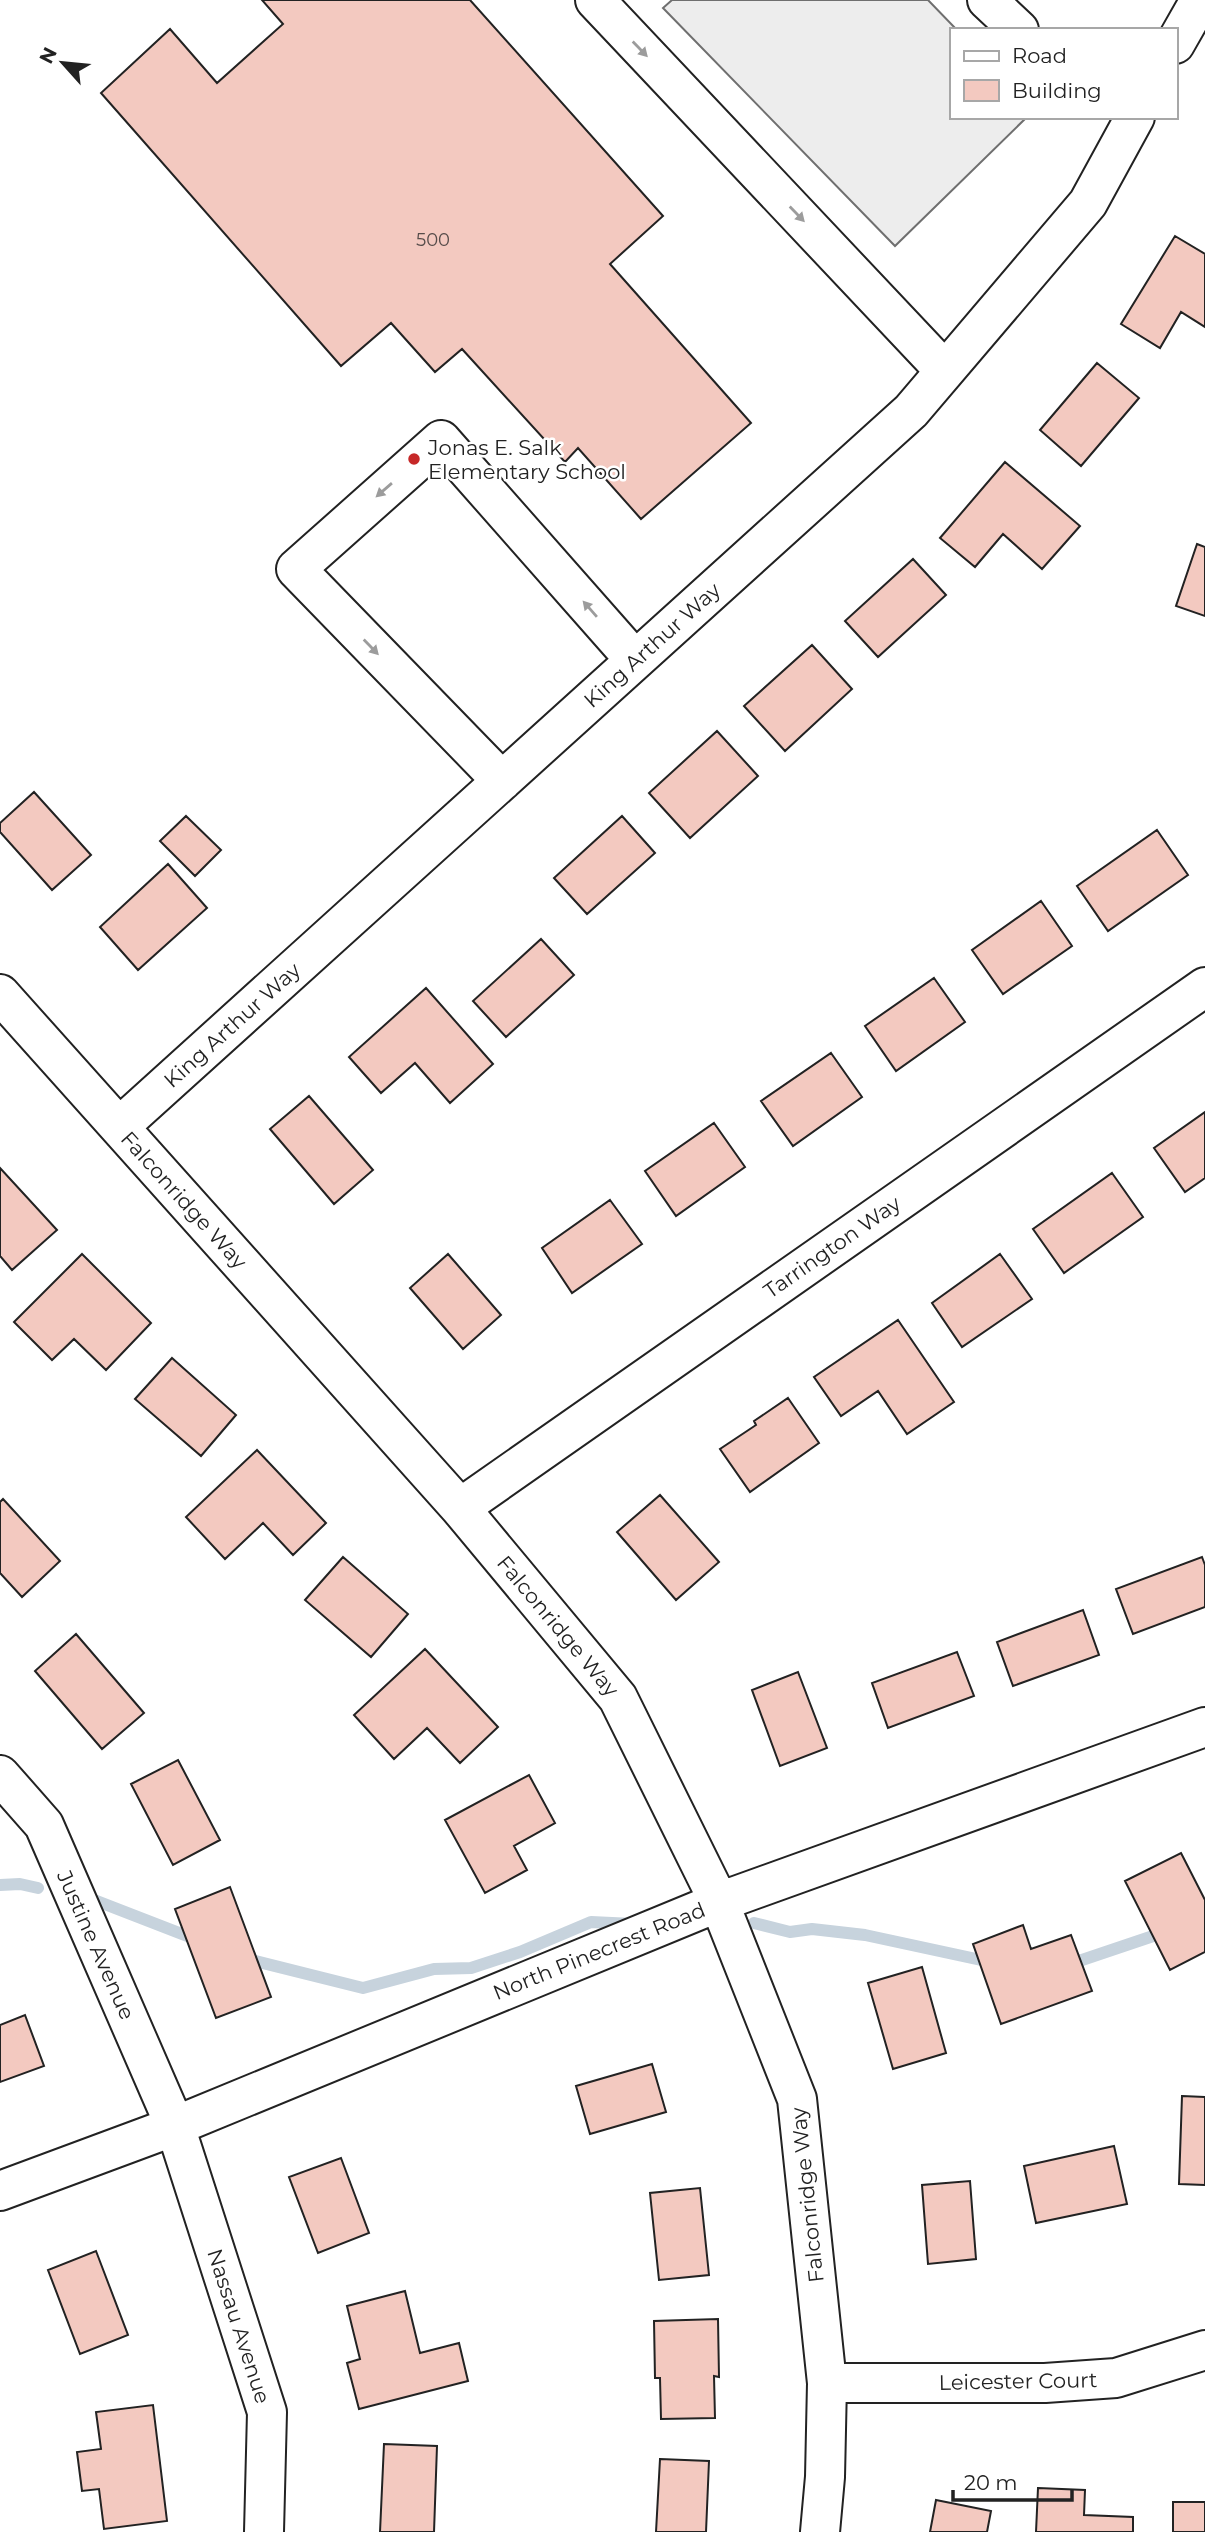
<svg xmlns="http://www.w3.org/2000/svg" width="1205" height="2532" font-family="Montserrat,sans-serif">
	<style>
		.parking { fill: #ededed; stroke: #6f6f6f; stroke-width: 2 }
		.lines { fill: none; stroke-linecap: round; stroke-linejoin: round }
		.stream { stroke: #c7d3dd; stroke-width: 12 }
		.building { fill: #f3c9c0; stroke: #222; stroke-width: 2 }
		.minor-casing { stroke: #222; stroke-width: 42 }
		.minor { stroke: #fff; stroke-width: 38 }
		.oneway { fill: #9c9c9c }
		.poi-dot { fill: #c62828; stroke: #fff; stroke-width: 2.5 }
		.labels { text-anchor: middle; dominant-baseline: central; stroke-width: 5; stroke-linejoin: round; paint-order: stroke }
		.number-label { font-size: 18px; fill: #564c4a }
		.poi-label { font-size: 21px; fill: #222; stroke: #fff; text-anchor: start }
		.street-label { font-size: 21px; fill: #222; stroke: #fff }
	</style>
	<rect width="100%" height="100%" fill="#fff"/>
	<path class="parking" d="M672,0H928L957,30H951V117H1027L895,246L663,8Z"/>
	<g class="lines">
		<path class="stream" d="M0,1885L20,1884L38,1888
			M89,1898L200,1941
			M754,1923L790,1932L812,1929L865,1935L995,1963
			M243,1958L363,1988L434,1969L471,1968L520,1952L591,1922L633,1924
			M1065,1962L1082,1960L1168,1931"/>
	</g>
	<path class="building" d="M262,0H470L663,216L610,264L751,423L641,519L578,448L565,462L462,349L435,372L391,323L341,366L101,93L170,29L217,83L283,24Z
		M1175,236L1205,254V327L1181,312L1160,348L1121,324Z
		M1097,363L1139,398L1081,466L1040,430Z
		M1005,462L1080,526L1042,569L1003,534L975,567L940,538Z
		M1197,544L1205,547V616L1176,606Z
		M913,559L946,595L878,657L845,621Z
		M812,645L852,689L785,751L744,706Z
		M717,731L758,776L690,838L649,793Z
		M34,792L91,855L52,890L0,832V823Z
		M186,816L221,850L195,876L160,841Z
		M622,816L655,853L587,914L554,878Z
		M1157,830L1188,875L1108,931L1077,886Z
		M168,864L207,908L138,970L100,927Z
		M1041,901L1072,946L1003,994L972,950Z
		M541,939L574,975L506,1037L473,1001Z
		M934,978L965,1022L896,1071L865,1026Z
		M426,988L493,1064L450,1103L415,1063L381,1093L349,1057Z
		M831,1053L862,1097L793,1146L761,1101Z
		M309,1096L373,1170L334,1204L270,1129Z
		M1205,1112V1178L1185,1192L1154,1148Z
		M714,1123L745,1167L676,1216L645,1171Z
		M0,1168L57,1230L12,1270L0,1256Z
		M1112,1173L1143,1217L1064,1273L1033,1229Z
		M610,1200L642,1244L572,1293L542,1248Z
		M82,1254L151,1323L106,1370L74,1339L52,1360L14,1322Z
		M448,1254L501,1315L463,1349L410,1288Z
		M1000,1254L1032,1299L962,1347L932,1303Z
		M898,1320L954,1402L907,1434L878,1391L841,1416L814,1377Z
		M172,1358L236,1415L201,1456L135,1399Z
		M788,1398L819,1443L750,1492L720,1449L756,1425L754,1421Z
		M257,1450L326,1523L293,1555L263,1523L225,1559L186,1517Z
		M660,1495L719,1562L676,1600L617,1532Z
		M3,1499L60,1561L22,1597L0,1573V1502Z
		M343,1557L408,1614L371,1657L305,1600Z
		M1202,1557L1205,1565V1607L1133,1634L1116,1589Z
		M1083,1610L1099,1655L1013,1686L997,1642Z
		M76,1634L144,1713L102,1749L35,1671Z
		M425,1649L498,1727L460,1763L427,1728L394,1759L354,1715Z
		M957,1652L974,1696L888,1728L872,1683Z
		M798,1672L827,1748L780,1766L752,1690Z
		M178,1760L220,1840L173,1865L131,1784Z
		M529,1775L555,1823L514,1846L527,1870L485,1893L445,1820Z
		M1181,1853L1205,1900V1952L1170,1970L1125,1881Z
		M230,1887L271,1997L216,2018L175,1909Z
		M1023,1925L1031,1949L1071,1935L1092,1991L1001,2024L973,1944Z
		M922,1967L946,2053L893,2069L868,1983Z
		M25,2015L44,2066L0,2082V2025Z
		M652,2064L666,2112L590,2134L576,2086Z
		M1182,2096L1205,2097V2185L1179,2184Z
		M1114,2146L1127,2204L1036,2223L1024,2166Z
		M341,2158L369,2233L318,2253L289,2177Z
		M970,2181L976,2259L928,2264L922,2185Z
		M700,2188L709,2275L659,2280L650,2193Z
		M96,2251L128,2335L80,2354L48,2270Z
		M405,2291L420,2353L459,2343L468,2381L359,2409L347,2363L360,2359L347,2306Z
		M718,2319L719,2377L714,2376L715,2418L661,2419L660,2378H655L654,2321Z
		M153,2405L167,2521L104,2529L99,2489L82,2491L77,2452L101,2449L96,2412Z
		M384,2444L437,2446L434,2532H380Z
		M660,2459L709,2461L706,2532H656Z
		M1038,2488L1085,2490L1084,2515L1133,2517V2532H1036Z
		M936,2500L991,2511L987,2532H930Z
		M1173,2502H1205V2532H1173Z"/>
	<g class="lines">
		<g class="minor-casing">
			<path id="minor" d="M595,0L945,371
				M987,0L1019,30
				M1175,44L1200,0
				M502,781L296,569L441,440L635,660
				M0,994L460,1508L618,1698L719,1902L797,2099L827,2383L825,2477L820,2532
				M119,1127L911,411L1088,203L1135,117
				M460,1508L1205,987
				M0,1775L44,1825L175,2126L267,2412L264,2532
				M0,2191L175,2126L719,1902L1205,1727
				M827,2383H1045L1116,2378L1205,2350"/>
		</g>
		<use href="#minor" class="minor"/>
	</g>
	<defs><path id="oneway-solid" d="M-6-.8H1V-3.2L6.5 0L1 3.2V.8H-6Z" transform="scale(1.75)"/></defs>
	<g class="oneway">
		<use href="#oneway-solid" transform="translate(640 49) rotate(46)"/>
		<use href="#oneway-solid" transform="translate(797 214) rotate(46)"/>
		<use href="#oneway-solid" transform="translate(384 490) rotate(139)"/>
		<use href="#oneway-solid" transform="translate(590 609) rotate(-131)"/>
		<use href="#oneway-solid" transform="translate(371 647) rotate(46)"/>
	</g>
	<circle class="poi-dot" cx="414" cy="459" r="7"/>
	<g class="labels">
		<g class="number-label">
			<text x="433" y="240">500</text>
		</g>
		<g class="poi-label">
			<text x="428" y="447">Jonas E. Salk<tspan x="428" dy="24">Elementary School</tspan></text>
		</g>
		<g class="street-label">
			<text transform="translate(652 645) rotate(-42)">King Arthur Way</text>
			<text transform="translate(232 1025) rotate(-42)">King Arthur Way</text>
			<text transform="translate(184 1200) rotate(48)">Falconridge Way</text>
			<text transform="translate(832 1247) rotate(-35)">Tarrington Way</text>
			<text transform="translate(558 1626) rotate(50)">Falconridge Way</text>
			<text transform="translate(96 1945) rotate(66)">Justine Avenue</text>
			<text transform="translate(599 1951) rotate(-22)">North Pinecrest Road</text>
			<text transform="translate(807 2195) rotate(-96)">Falconridge Way</text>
			<text transform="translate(239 2326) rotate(72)">Nassau Avenue</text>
			<text transform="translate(1018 2381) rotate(-1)">Leicester Court</text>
		</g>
	</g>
	<rect x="950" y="28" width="228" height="91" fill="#ffffff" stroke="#a7a7a7" stroke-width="2"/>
	<rect x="964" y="51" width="35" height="10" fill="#ffffff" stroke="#a7a7a7" stroke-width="2"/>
	<text x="1012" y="63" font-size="21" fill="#222222">Road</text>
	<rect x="964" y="80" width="35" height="21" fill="#f3c9c0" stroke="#a7a7a7" stroke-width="2"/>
	<text x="1012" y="98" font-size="21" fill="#222222">Building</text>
	<g transform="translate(63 63) rotate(297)" stroke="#ffffff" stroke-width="5" paint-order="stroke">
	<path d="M0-5L12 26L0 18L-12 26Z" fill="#222222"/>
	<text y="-10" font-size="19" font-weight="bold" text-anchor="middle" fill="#222222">N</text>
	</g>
	<path d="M953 2490v10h119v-10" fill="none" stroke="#222222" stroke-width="3.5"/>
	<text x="964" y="2490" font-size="21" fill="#222222" stroke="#ffffff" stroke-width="5" paint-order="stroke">20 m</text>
</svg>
